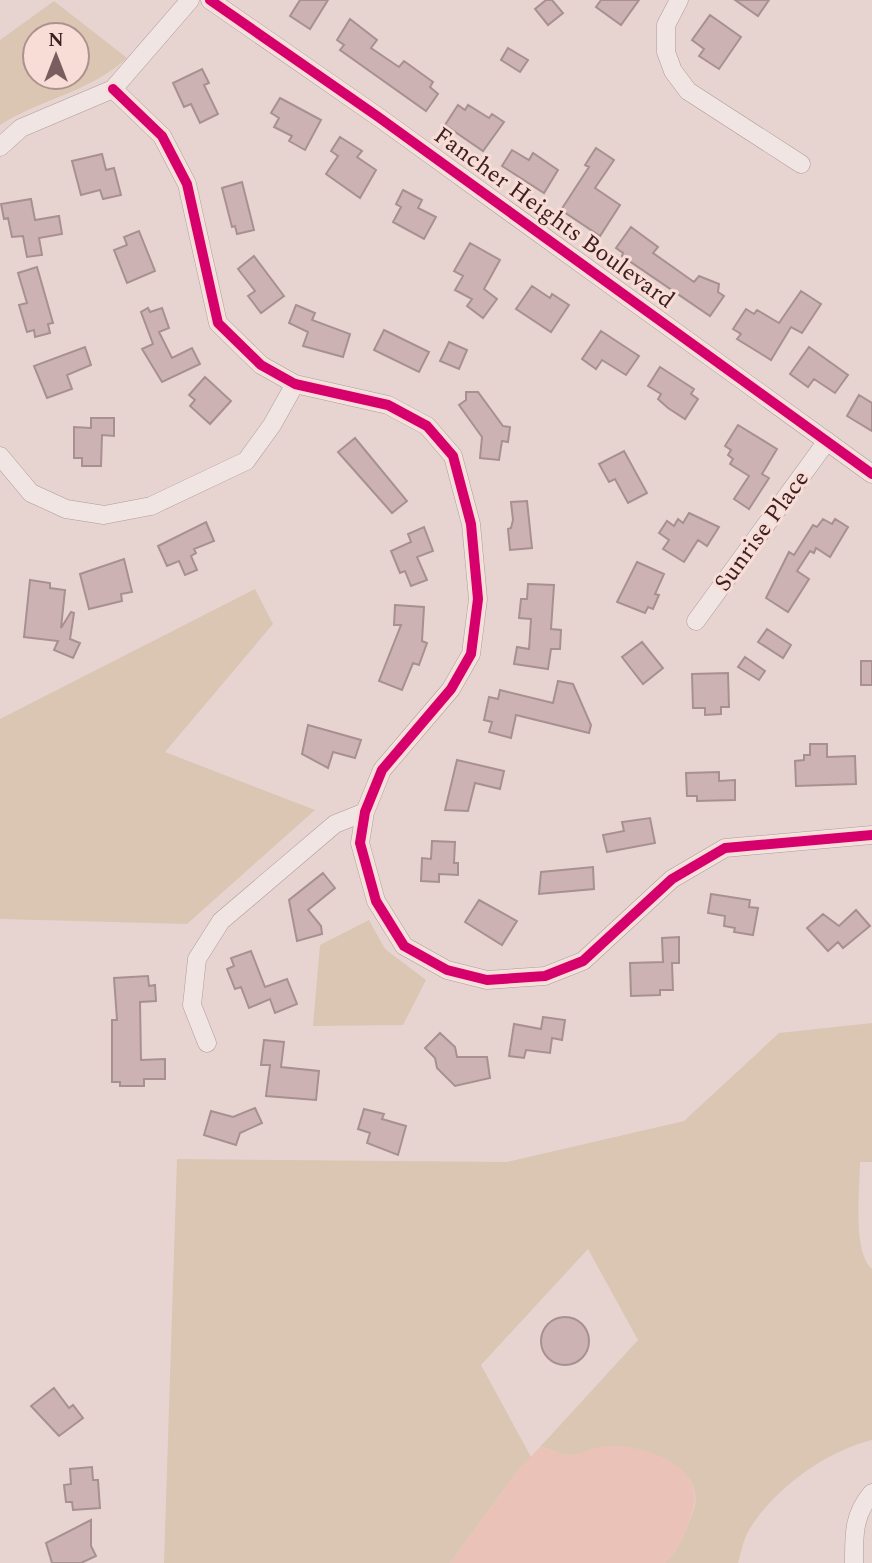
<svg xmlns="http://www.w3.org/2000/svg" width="872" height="1563" font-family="Spectral,serif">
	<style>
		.green { fill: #dac6b3; fill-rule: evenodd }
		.sand { fill: #ebc2b8 }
		.building { fill: #ccb2b3; stroke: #a89091; stroke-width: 2 }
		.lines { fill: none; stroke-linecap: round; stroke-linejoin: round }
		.minor-casing { stroke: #ad9b99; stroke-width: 19 }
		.minor { stroke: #f0e5e2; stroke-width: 18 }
		.cycleway-casing { stroke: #f8ddd7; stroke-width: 15 }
		.cycleway { stroke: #d6006c; stroke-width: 10 }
		.labels { text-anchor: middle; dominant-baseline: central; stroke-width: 6; stroke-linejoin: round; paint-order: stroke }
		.street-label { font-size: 24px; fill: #3e1f21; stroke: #f8ddd7 }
	</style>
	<rect width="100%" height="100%" fill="#e7d4d1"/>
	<path class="green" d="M54,1L127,58C90,92 41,99 0,125V40ZM35,35H77V77H35Z
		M255,589L273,624L165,752L315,810L187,924L0,919V719Z
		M369,920L385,949L426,980L403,1025L313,1026L320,945Z
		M872,1023V1162H860C860,1188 852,1251 872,1269V1440C826,1451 772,1490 748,1532C743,1541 741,1553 738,1563H664C678,1553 687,1528 693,1512C710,1465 636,1442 602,1447C591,1448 582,1455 570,1455C558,1455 552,1448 540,1447L638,1340L588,1249L481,1365L531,1457L518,1470L450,1563H164L177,1159L507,1162L684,1121L779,1033Z"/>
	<path class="sand" d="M540,1447C552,1448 558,1455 569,1455C581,1455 589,1448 600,1447C636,1441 710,1464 692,1513C687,1529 678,1553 664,1563H450L518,1470Z"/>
	<path class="building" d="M300,0H328L310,29L290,16Z
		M546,0H552L563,13L548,25L535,9Z
		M601,0H639L621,25L596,7Z
		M735,0H769L758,16Z
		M710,15L741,37L719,69L699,56L704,49L692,40Z
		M350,19L377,40L371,48L399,67L404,61L433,82L430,87L438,94L426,111L340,50L344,45L337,40Z
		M508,48L528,60L520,72L501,60Z
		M202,69L209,83L204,85L218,114L200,123L191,104L184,107L173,83Z
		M280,98L321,120L305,150L289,141L292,136L274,127L279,118L271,113Z
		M458,105L465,110L468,105L489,118L492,114L504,122L483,151L445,125Z
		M340,137L362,151L357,157L376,170L360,198L326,174L338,156L331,151Z
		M596,148L614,160L595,188L620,205L600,236L561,210L589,167L585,165Z
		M512,150L529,160L533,153L558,170L544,193L502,166Z
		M102,154L106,170L114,168L121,195L103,199L100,190L81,195L72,161Z
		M242,182L254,230L237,234L235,226L232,227L222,188Z
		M403,190L422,200L418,208L436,217L424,239L393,222L401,207L396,204Z
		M31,199L35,220L59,216L62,234L39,238L42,255L27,257L23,236L12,237L8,218L4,219L1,204Z
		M631,227L658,247L653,253L694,282L699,276L719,284L718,292L724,296L710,316L622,256L623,253L616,248Z
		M139,231L155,271L127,283L114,250L127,245L124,237Z
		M470,243L500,260L484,289L497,299L483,318L467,306L472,299L455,290L463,276L454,271Z
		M254,256L284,296L261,313L248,296L255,291L238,269Z
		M37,267L53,323L48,324L50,333L35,337L34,330L27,332L19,305L27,303L18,273Z
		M532,286L550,298L552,294L569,305L551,332L516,309Z
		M801,291L821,304L802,333L791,327L771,360L737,339L741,334L733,329L746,309L754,314L757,310L779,323Z
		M296,305L315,313L312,320L350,334L343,357L303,346L308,332L289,323Z
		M148,308L150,312L162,308L169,328L159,332L172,358L192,348L200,364L162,382L142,349L153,344L141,312Z
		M384,330L429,352L419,372L374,350Z
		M601,331L639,356L626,375L602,360L596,369L582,359Z
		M449,342L467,350L459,369L440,361Z
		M85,347L91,365L67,375L72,389L47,398L34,366Z
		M809,347L848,375L835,393L814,379L808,387L790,374Z
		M660,367L694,389L691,394L698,399L685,419L668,408L658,399L661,394L648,386Z
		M205,377L231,401L210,424L190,406L195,400L189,395Z
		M466,392H478L503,426L510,427L508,442L502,441L499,460L480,458L482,437L459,405L466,400Z
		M859,395L872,403V431L847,416Z
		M91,418H114V436L102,435L101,466H82V458H74V427L91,428Z
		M738,425L777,449L762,474L769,478L749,509L734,499L749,476L730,464L733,459L728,455L731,450L725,446Z
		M355,438L407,501L392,513L338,452Z
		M624,451L647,493L628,503L615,479L609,482L599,464Z
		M527,501L532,548L510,550L508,529L511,528L513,520L511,502Z
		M689,513L719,527L707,546L698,540L684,562L663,549L669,540L659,533L667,521L674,526L678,519L683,523Z
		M823,519L832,524L835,519L848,527L830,557L816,548L814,553L810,551L797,571L809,579L788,612L766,598L789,552L794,555L813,525L817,527Z
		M206,522L214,541L194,549L196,553L191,556L197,570L185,575L179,561L167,566L158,546Z
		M424,527L433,551L417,557L427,580L411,586L405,571L400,573L391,551L411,542L408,534Z
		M124,559L132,592L121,594L122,601L89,609L80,574Z
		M637,562L664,574L655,594L659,595L653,609L648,607L645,613L617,602Z
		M30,580L50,583V588L65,590L61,628L71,612L74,613L70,639L80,643L73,658L54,650L58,641L24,637Z
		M528,584L554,585L551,629L561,630L560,649H551L548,669L514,664L517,647L529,649L531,619L519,618L521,599H527Z
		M395,605L424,607L422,641L427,643L419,665L413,663L402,690L379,681L401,625H394Z
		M767,629L791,645L783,658L758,642Z
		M642,642L663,668L643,684L622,657Z
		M745,657L765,671L759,680L738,667Z
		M861,661H872V685H861Z
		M728,673L729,707H721V714L705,715V708H693L692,674Z
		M558,681L573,684L591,725L589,733L516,715L511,738L489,732L492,722L484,720L489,697L498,699L500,690L553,703Z
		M308,725L361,740L355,758L333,752L328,768L302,754Z
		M810,744H827V757L855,756L856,784L796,786L795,761L804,760V755H810Z
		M457,760L504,771L500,789L475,783L468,811L445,810Z
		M719,772V781L735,780V800L697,801V796H687L686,773Z
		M650,818L655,843L607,852L603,835L624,831L622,822Z
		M432,841L455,842L454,863H458V875L439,874V882L421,881L422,858L431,859Z
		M593,867L594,889L539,894L541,872Z
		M323,873L335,888L308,910L321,926L322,934L297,941L289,900Z
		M711,894L750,900L749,907L758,908L753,935L734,932L735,928L724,926L725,916L708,913Z
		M479,900L517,921L502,945L465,922Z
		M856,910L870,926L843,948L838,942L828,951L807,928L823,914L839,926Z
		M679,937V963H672L673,990H660V995L631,996L630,963L663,962L662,938Z
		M251,951L265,987L287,979L297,1004L275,1013L270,999L249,1008L241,987L235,989L227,969L234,966L231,958Z
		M148,976L149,986L155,985L156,1001L140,1002L141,1060L165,1059V1079H144V1086H120V1082H112V1020H117L114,978Z
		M543,1017L565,1020L562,1040L552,1038L550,1053L526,1050L524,1058L509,1056L514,1024L541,1029Z
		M440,1033L455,1047L457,1057H487L490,1078L455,1086L437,1068L435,1058L425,1048Z
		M264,1040L284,1042L281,1067L319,1071L316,1100L266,1096L270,1065H261Z
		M255,1108L262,1123L240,1133L236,1145L204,1135L211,1111L233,1117Z
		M364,1109L384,1114L382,1119L406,1126L398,1155L367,1143L370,1133L358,1129Z
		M541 1341a24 24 0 1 1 48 0a24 24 0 1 1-48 0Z
		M54,1388L69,1408L73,1405L83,1418L59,1436L31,1406Z
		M92,1467L93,1480H98L100,1508L73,1510L72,1502H66L64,1485L71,1484L70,1469Z
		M91,1520V1546L96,1556L81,1563H52L46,1543Z"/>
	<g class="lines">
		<g class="minor-casing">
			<path id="minor" d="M210,0L377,116L872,474
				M679,0L666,25V52L673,71L688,91L801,164
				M113,89L162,136L187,184L218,323L261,365L295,384L388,405L427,426L453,456L471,524L478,599L471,654L451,689L382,770L365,812L360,843L376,901L404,946L447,970L487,980L545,976L583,961L672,879L725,848L872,835
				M0,147L21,128L113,89L190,0
				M0,456L31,493L66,509L104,515L151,506L246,461L272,425L295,384
				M696,621L827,441
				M207,1043L192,1005L197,959L221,921L335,824L365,812
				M854,1563C854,1535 853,1515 872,1493"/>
		</g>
		<use href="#minor" class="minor"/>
		<g class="cycleway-casing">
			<path id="cycleway" d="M210,0L377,116L872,474
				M113,89L162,136L187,184L218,323L261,365L295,384L388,405L427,426L453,456L471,524L478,599L471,654L451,689L382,770L365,812L360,843L376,901L404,946L447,970L487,980L545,976L583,961L672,879L725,848L872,835"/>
		</g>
		<use href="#cycleway" class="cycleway"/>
	</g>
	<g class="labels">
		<g class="street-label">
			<text transform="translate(554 218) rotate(36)">Fancher Heights Boulevard</text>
			<text transform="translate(762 531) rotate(-54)">Sunrise Place</text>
		</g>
	</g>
	<g transform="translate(56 56)"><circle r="33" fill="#f8ddd7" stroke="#ae918e" stroke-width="2"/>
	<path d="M0-5L12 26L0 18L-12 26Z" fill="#795e5f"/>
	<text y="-10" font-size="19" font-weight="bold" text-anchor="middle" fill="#3e1f21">N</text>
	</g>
</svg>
